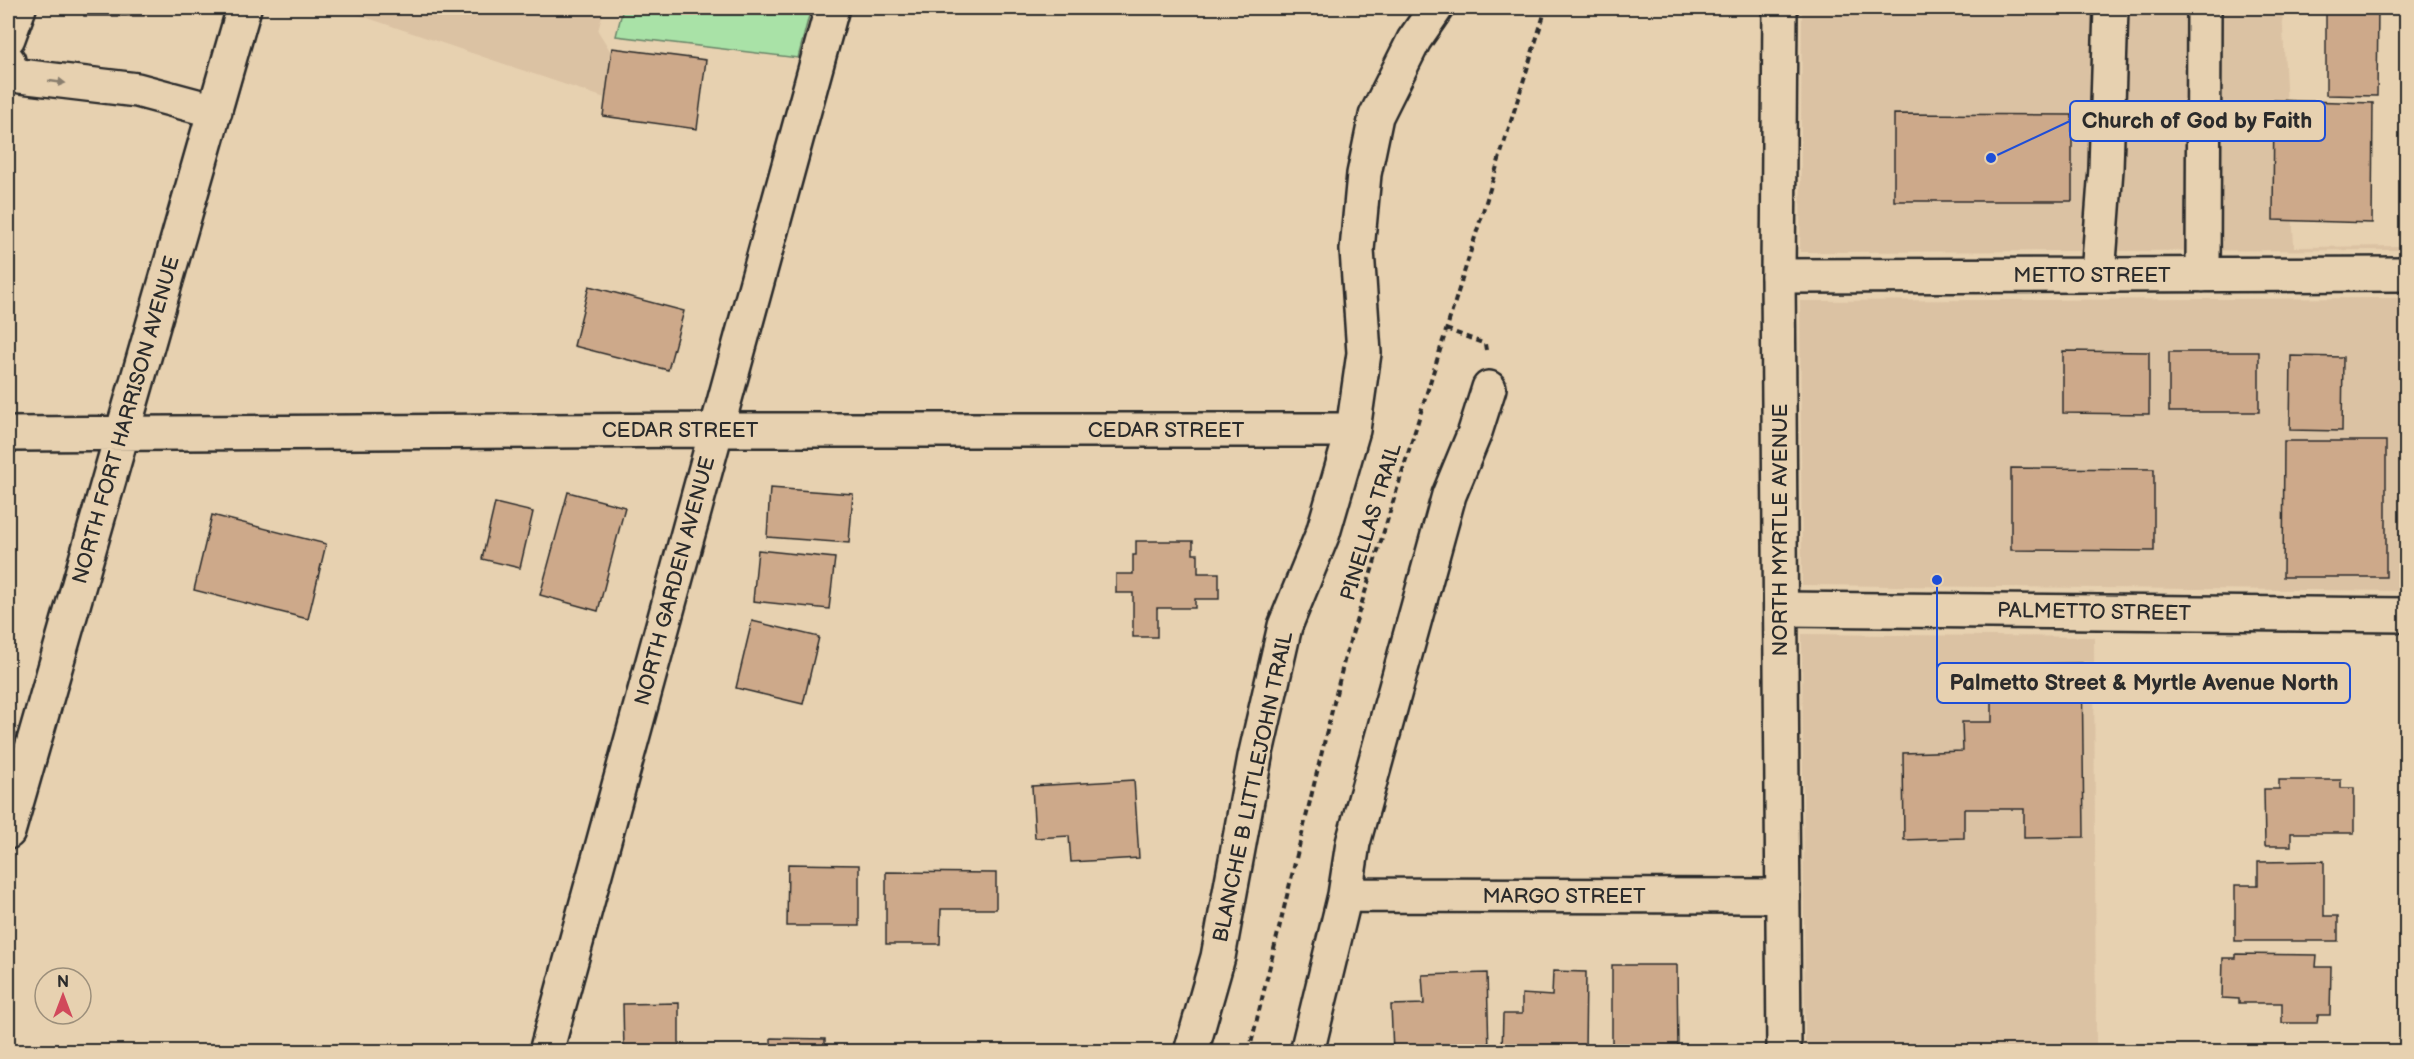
<svg xmlns="http://www.w3.org/2000/svg" width="2414" height="1059" font-family="'Balsamiq Sans',sans-serif">
	<style>
		.built { fill: #dbc2a3 }
		.green { fill: #a9e2a7; stroke: #6a8669; stroke-width: 1.5 }
		.building { fill: #cda98a; stroke: #2b2b2b; stroke-width: 1.5 }
		.lines { fill: none; stroke-linecap: round; stroke-linejoin: round }
		.minor-casing { stroke: #2b2b2b; stroke-width: 38 }
		.major-casing { stroke: #2b2b2b; stroke-width: 38 }
		.path { stroke: #2b2b2b; stroke-width: 4; stroke-dasharray: 6 4.5; stroke-linecap: butt }
		.minor { stroke: #e7d1b0; stroke-width: 33 }
		.major { stroke: #e7d1b0; stroke-width: 33 }
		.oneway { fill: #897e6e }
		.labels { text-anchor: middle; dominant-baseline: central; stroke-width: 5; stroke-linejoin: round; paint-order: stroke }
		.street-label { font-size: 21px; fill: #2b2b2b; stroke: #e7d1b0 }
		.leader { fill: none; stroke: #1d4ed8; stroke-width: 2 }
		.callout-dot { fill: #1d4ed8; stroke: #e7d1b0; stroke-width: 2 }
		.callout { fill: #e7d1b0; stroke: #1d4ed8; stroke-width: 2 }
		.callout-label { font-size: 22px; text-anchor: middle; font-weight: bold; fill: #2b2b2b }
	</style>
	<rect width="100%" height="100%" fill="#e7d1b0"/>
	<filter id="ink" filterUnits="userSpaceOnUse"><feTurbulence type="fractalNoise" baseFrequency=".0167" numOctaves="2"/><feDisplacementMap in="SourceGraphic" scale="12" xChannelSelector="R" yChannelSelector="G"/><feConvolveMatrix kernelMatrix="1 2 1 2 8 2 1 2 1" color-interpolation-filters="sRGB"/></filter>
	<g filter="url(#ink)">
		<path class="built" d="M338,8H604L598,31L614,57L605,98Z
			M1802,8H2282L2294,247L2405,246V250L1800,252Z
			M2405,298V591L1802,585L1800,301Z
			M1802,634L2094,637L2096,1051H1805Z"/>
		<path class="green" d="M623,8H811L798,58L616,36Z"/>
		<path class="building" d="M84,8H143L144,16H84Z
			M2326,8H2378L2377,96L2326,95Z
			M612,48L706,60L697,129L603,116Z
			M2274,100L2373,103L2372,223L2273,220Z
			M1894,114L2072,115V201H1894Z
			M589,286L684,311L668,370L574,346Z
			M2063,351L2149,352V414L2063,413Z
			M2169,352H2259V412H2169Z
			M2291,356L2343,357L2342,431L2290,430Z
			M2284,441H2386V577H2283Z
			M2011,468L2154,469V551L2011,550Z
			M770,488L853,494L849,543L767,537Z
			M568,492L625,507L598,611L540,595Z
			M495,503L533,512L520,568L482,559Z
			M212,515L326,544L308,619L194,590Z
			M1136,541H1193V554H1198V573H1219V599H1195V608H1157V637H1133V593H1116V574H1133V555H1136Z
			M758,550L835,558L829,609L753,601Z
			M752,621L819,637L803,704L736,688Z
			M2082,663L2084,837L2024,838V809H1964V838L1904,840L1903,753L1963,751L1962,722H1992V693H2022V664Z
			M1134,780L1139,858L1071,862L1069,836L1035,838L1032,786Z
			M2279,780H2341V788H2354V833H2291V846H2265L2264,789H2279Z
			M2324,861V916H2338V941H2235V885H2258V862Z
			M788,864L859,865V926H787Z
			M886,872L996,873V909H941L940,944H886Z
			M2236,954L2317,955L2316,967H2331L2330,1015H2318L2317,1023H2282V1003H2239V999L2222,998L2223,958H2236Z
			M1612,965H1677L1678,1052H1612Z
			M1553,971L1586,972L1585,1052H1502L1503,1014H1522V994L1552,996Z
			M1487,973L1489,1052H1393L1391,1005L1424,1004L1422,975Z
			M679,1003V1051L694,1052H624L623,1004Z
			M771,1038L825,1039V1052H771Z
			M2156,1049H2213V1052H2156Z"/>
		<g class="lines">
			<g class="minor-casing">
				<path id="minor" d="M8,38L19,8
					M8,61L9,69L20,76L137,90L215,111
					M2098,275L2106,169L2111,8
					M2203,275L2204,8
					M1778,276L2406,274
					M8,434L716,430H1353
					M1781,609L2406,615
					M8,832L244,8
					M1345,895L1783,896
					M546,1052L832,8
					M1191,1052L1218,957L1255,757L1285,626L1323,533L1353,430L1364,353L1357,250L1364,174L1376,116L1414,40L1436,8
					M1307,1052L1345,895L1353,843L1449,495L1475,432L1489,388"/>
			</g>
			<g class="major-casing">
				<path id="major" d="M1780,8L1778,276L1784,1052"/>
			</g>
			<path class="path" d="M1446,329L1485,344L1486,350
				M1249,1052L1345,657L1546,8"/>
			<use href="#minor" class="minor"/>
			<use href="#major" class="major"/>
		</g>
		<defs><path id="oneway-solid" d="M-6-.8H1V-3.2L6.5 0L1 3.2V.8H-6Z" transform="scale(1.5)"/></defs>
		<use class="oneway" href="#oneway-solid" transform="translate(57 82) rotate(8)"/>
	</g>
	<g class="labels">
		<g class="street-label">
			<text x="2092" y="275">METTO STREET</text>
			<text transform="translate(126 420) rotate(-74)">NORTH FORT HARRISON AVENUE</text>
			<text x="680" y="430">CEDAR STREET</text>
			<text x="1166" y="430">CEDAR STREET</text>
			<text transform="translate(1371 522) rotate(-73)">PINELLAS TRAIL</text>
			<text transform="translate(1780 530) rotate(-90)">NORTH MYRTLE AVENUE</text>
			<text transform="translate(675 581) rotate(-75)">NORTH GARDEN AVENUE</text>
			<text transform="translate(2094 612) rotate(1)">PALMETTO STREET</text>
			<text transform="translate(1253 787) rotate(-78)">BLANCHE B LITTLEJOHN TRAIL</text>
			<text x="1564" y="896">MARGO STREET</text>
		</g>
	</g>
	<path class="leader" d="M1991 158L2070 121M1937 580L1937 683"/>
	<g class="callout-dot">
		<circle cx="1991" cy="158" r="6"/>
		<circle cx="1937" cy="580" r="6"/>
	</g>
	<g class="callout">
		<rect x="2070" y="101" width="255" height="40" rx="6"/>
		<rect x="1937" y="663" width="413" height="40" rx="6"/>
	</g>
	<g class="callout-label">
		<text x="2197" y="128">Church of God by Faith</text>
		<text x="2144" y="690">Palmetto Street &amp; Myrtle Avenue North</text>
	</g>
	<rect width="2414" height="1059" fill="none" stroke="#e7d1b0" stroke-width="30"/>
	<rect x="15" y="15" width="2384" height="1029" fill="none" stroke="#2b2b2b" stroke-width="2" filter="url(#ink)"/>
	<g transform="translate(63 996)"><circle r="28" fill="#e7d1b0" stroke="#9c8f7b" stroke-width="1.5"/>
	<path d="M0-4.5L10 22L0 15L-10 22Z" fill="#d1495b"/>
	<text y="-9" font-size="16" font-weight="bold" text-anchor="middle" fill="#2b2b2b">N</text>
	</g>
</svg>
